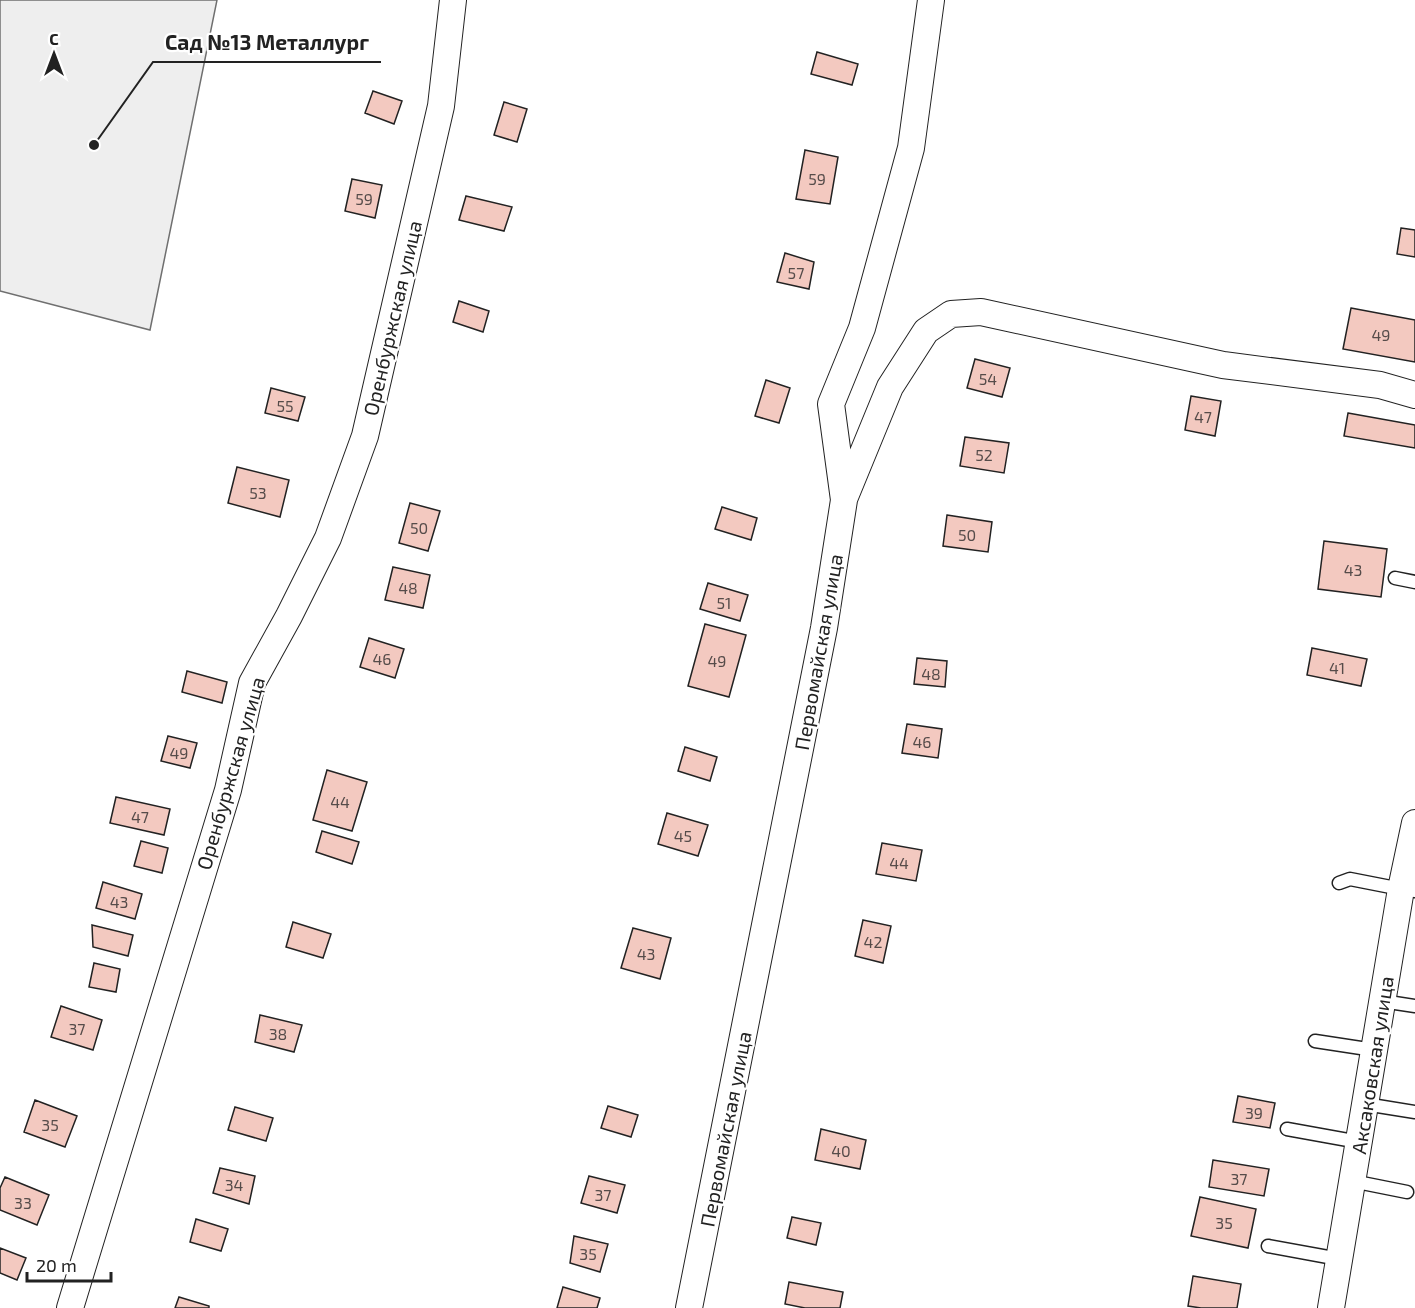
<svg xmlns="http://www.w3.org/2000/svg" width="1415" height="1308" font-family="'Exo 2',sans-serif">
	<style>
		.green { fill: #eee; stroke: #6f6f6f; stroke-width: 1.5 }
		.building { fill: #f3c9c0; stroke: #222; stroke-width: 1.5 }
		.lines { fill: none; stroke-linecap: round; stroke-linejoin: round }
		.service-casing { stroke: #222; stroke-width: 15 }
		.minor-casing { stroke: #222; stroke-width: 28 }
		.service { stroke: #fff; stroke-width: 12 }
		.minor { stroke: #fff; stroke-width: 26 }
		.labels { text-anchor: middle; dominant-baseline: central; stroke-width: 4.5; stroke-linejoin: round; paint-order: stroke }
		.number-label { font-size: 16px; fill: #564c4a }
		.street-label { font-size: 20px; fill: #222; stroke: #fff }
		.leader { fill: none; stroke: #222; stroke-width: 2 }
		.callout-dot { fill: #222; stroke: #fff; stroke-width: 2 }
		.callout-label { font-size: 21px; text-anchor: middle; font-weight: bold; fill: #222; stroke: #fff; stroke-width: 4.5; stroke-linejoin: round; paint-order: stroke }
	</style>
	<rect width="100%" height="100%" fill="#fff"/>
	<path class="green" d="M0,0H217L150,330L0,291Z"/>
	<path class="building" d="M817,52L858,64L852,85L811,74Z
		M373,91L402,101L394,124L365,113Z
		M504,102L527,109L517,142L494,135Z
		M805,150L838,157L830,204L796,199Z
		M352,179L382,185L375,218L345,211Z
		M466,196L512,207L504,231L459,220Z
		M1401,228L1415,230V257L1397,254Z
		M785,253L814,262L809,289L777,282Z
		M459,301L489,311L483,332L453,322Z
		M1351,308L1415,320V362L1343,349Z
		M975,359L1010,368L1002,397L967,388Z
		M766,380L790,388L779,423L755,416Z
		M271,388L305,397L298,421L265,413Z
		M1191,396L1221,401L1215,436L1185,430Z
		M1348,413L1415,425V448L1344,436Z
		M965,437L1009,443L1004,473L960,466Z
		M237,467L289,480L280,517L228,503Z
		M410,503L440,511L428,551L399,543Z
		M722,507L757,518L751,540L715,529Z
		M947,515L992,522L988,552L943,546Z
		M1324,541L1387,549L1381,597L1318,589Z
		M393,567L430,575L423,608L385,600Z
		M708,583L748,595L740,621L700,609Z
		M705,624L746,635L729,697L688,686Z
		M369,638L404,649L395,678L360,667Z
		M1312,648L1367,659L1361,686L1307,675Z
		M917,658L947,661L945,687L914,684Z
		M187,671L227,682L222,703L182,692Z
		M907,724L942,729L938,758L902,753Z
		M168,736L197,743L190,768L161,761Z
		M685,747L717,757L710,781L678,771Z
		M327,770L367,782L352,831L313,820Z
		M116,797L170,809L164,835L110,823Z
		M667,813L708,825L698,856L658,844Z
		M322,831L359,842L352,864L316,852Z
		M141,841L168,848L162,873L134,866Z
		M882,843L922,850L916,881L876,874Z
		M103,882L142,894L135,919L96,908Z
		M863,920L891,926L883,963L855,956Z
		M293,922L331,934L323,958L286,947Z
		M92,925L133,935L128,956L93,947Z
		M633,928L671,938L660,979L621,968Z
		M94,963L120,969L116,992L89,987Z
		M61,1006L102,1020L93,1050L51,1037Z
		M260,1015L302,1025L294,1052L255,1042Z
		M1238,1096L1275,1103L1270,1128L1233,1122Z
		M35,1100L77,1116L65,1147L24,1132Z
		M608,1106L638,1115L631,1137L601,1128Z
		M235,1107L273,1118L266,1141L228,1130Z
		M821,1129L866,1140L860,1169L815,1160Z
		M1213,1160L1269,1169L1264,1196L1209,1187Z
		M220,1168L255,1176L249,1204L213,1193Z
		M589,1176L625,1185L617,1213L581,1203Z
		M5,1177L49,1195L37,1225L0,1210V1188Z
		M1200,1197L1256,1209L1248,1248L1191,1236Z
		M792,1217L821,1223L816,1245L787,1238Z
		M196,1219L228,1229L221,1251L190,1242Z
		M574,1236L608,1244L600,1272L570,1263Z
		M0,1248L26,1258L17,1280L0,1273Z
		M1193,1276L1241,1284L1237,1308H1201L1188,1306Z
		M789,1282L843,1292L840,1308H805L785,1304Z
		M563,1287L600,1298L597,1308H557Z
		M179,1297L209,1306V1308H175Z"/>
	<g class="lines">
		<g class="service-casing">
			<path id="service" d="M1395,578L1415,582
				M1339,883L1350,879L1401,889L1415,891
				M1382,1001L1415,1006
				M1315,1041L1374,1050
				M1365,1104L1415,1112
				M1287,1129L1359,1142
				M1352,1181L1407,1192
				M1268,1246L1339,1259"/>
		</g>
		<g class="minor-casing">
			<path id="minor" d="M844,499L890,387L926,331L951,314L981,312L1223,365L1380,385L1415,395
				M70,1308L228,790L252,683L289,616L328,538L365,436L441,106L453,0
				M689,1308L824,628L844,500L831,404L862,328L911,148L931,0
				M1331,1308L1401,889L1415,823"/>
		</g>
		<use href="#service" class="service"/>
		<use href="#minor" class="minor"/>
	</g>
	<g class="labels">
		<g class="number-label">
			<text x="817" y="178">59</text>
			<text x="364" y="198">59</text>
			<text x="796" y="272">57</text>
			<text x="1381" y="334">49</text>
			<text x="988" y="378">54</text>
			<text x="285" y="405">55</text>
			<text x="1203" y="416">47</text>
			<text x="984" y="454">52</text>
			<text x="258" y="492">53</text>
			<text x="419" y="527">50</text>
			<text x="967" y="534">50</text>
			<text x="1353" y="569">43</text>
			<text x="408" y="587">48</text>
			<text x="724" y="602">51</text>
			<text x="382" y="658">46</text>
			<text x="717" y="660">49</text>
			<text x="1337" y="667">41</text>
			<text x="931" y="673">48</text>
			<text x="922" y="741">46</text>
			<text x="179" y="752">49</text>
			<text x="340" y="801">44</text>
			<text x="140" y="816">47</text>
			<text x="683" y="835">45</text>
			<text x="899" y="862">44</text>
			<text x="119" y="901">43</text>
			<text x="873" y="941">42</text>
			<text x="646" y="953">43</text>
			<text x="77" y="1028">37</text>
			<text x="278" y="1033">38</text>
			<text x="1254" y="1112">39</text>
			<text x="50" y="1124">35</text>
			<text x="841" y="1150">40</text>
			<text x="1239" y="1178">37</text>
			<text x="234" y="1184">34</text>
			<text x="603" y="1194">37</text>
			<text x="23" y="1202">33</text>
			<text x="1224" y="1222">35</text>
			<text x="588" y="1253">35</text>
		</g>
		<g class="street-label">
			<text transform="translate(392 318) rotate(-77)">Оренбуржская улица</text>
			<text transform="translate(818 652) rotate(-80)">Первомайская улица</text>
			<text transform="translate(230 773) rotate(-74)">Оренбуржская улица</text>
			<text transform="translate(1372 1065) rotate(-81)">Аксаковская улица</text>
			<text transform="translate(725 1129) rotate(-79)">Первомайская улица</text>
		</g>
	</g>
	<path class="leader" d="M94 145L153 62H381"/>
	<circle class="callout-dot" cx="94" cy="145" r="6"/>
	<g class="callout-label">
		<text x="267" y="50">Сад №13 Металлург</text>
	</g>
	<g transform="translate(54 54)" stroke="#ffffff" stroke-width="4.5" paint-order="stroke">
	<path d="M0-4.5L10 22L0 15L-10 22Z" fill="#222222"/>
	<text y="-9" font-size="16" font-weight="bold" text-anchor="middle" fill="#222222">С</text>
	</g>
	<path d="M27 1272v9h84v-9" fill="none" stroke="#222222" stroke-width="3"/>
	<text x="36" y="1272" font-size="18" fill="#222222" stroke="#ffffff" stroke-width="4.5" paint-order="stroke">20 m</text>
</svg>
